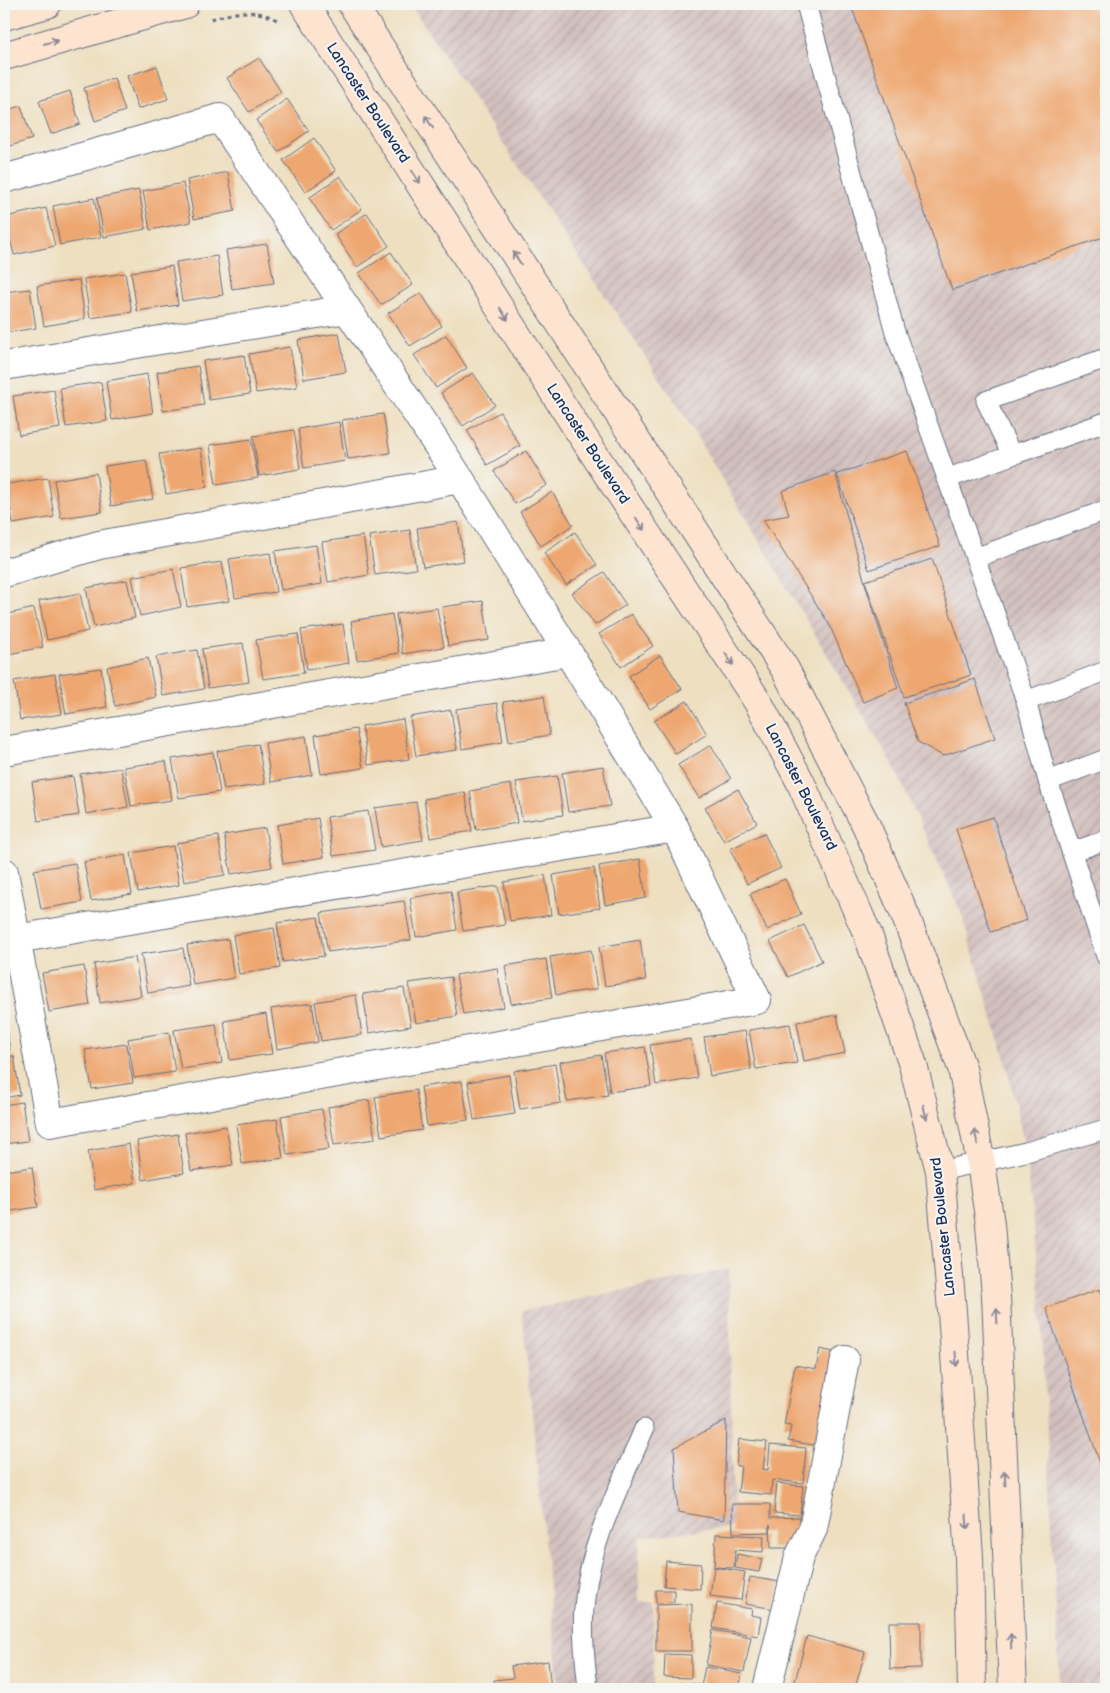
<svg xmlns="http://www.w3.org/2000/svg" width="1110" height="1693" font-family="'Balsamiq Sans',sans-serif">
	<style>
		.industrial { fill: url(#industrial-furrows) }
		.building { fill: #eea771 }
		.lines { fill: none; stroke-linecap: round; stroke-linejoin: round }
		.lane-casing { stroke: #656d80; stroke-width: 21 }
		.street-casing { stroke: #656d80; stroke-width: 30 }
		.secondary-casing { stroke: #656d80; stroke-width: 30 }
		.path { stroke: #656d80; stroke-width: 3; stroke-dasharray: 4 4; stroke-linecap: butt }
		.lane { stroke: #fff; stroke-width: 19 }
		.street { stroke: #fff; stroke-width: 28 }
		.secondary { stroke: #fde4d1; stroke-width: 28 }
		.oneway { stroke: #8c8a98 }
		.labels { text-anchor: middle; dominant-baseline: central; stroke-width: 4; stroke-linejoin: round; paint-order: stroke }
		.street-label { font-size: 15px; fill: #1b2f5e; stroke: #f6f6f2 }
	</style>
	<defs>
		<pattern id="industrial-furrows" width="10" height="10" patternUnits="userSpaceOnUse" patternTransform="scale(1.25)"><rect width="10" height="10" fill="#d1bfbd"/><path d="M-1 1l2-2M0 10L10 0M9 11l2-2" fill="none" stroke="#b3a4a5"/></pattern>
	</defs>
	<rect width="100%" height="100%" fill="#f6f6f2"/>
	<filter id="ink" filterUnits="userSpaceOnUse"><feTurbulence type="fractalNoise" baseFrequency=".02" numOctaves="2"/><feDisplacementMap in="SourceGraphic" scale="10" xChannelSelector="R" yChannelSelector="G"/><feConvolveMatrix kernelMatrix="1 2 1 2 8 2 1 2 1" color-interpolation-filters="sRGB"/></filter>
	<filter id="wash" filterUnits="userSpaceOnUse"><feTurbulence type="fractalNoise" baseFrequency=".0096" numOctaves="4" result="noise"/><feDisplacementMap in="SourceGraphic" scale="20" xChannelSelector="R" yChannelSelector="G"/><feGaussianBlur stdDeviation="1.12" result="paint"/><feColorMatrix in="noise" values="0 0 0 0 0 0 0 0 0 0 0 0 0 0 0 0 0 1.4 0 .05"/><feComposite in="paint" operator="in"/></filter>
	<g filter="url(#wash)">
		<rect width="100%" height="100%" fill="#eedfc0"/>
		<path class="industrial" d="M410,4H1106V1689H1060L1040,1293L1026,1152L1005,1059L960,910L893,765L679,407Z
			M729,1269L733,1527L639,1537V1602H654L653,1689H559L522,1311Z"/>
		<g id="blocks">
			<path class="building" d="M854,4H1106V236L952,290L851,5Z
				M259,58L281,92L249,112L227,78Z
				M157,66L168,99L138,109L127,76Z
				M114,78L125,111L95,121L84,88Z
				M70,91L80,124L51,134L39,101Z
				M287,99L309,131L278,152L256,120Z
				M21,106L32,139L4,148V111Z
				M314,138L336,171L305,192L283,160Z
				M228,172L235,211L194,219L187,180Z
				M340,176L362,209L331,230L309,198Z
				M183,183L191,222L150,230L143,191Z
				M139,190L146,229L104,237L97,198Z
				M94,198L101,237L60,245L53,206Z
				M46,208L55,246L14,255L5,217Z
				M367,213L389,246L357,267L335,234Z
				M267,244L274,283L232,289L226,250Z
				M391,252L413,285L381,305L359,273Z
				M217,256L223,295L182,301L176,262Z
				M172,266L178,305L137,311L131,272Z
				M125,273L132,312L90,318L84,279Z
				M79,280L85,319L44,326L37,286Z
				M30,289L36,328L4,333V292Z
				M421,293L442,326L410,346L388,313Z
				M339,333L346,372L304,379L298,340Z
				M446,335L467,368L436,388L414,355Z
				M290,347L297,387L256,393L249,354Z
				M244,355L250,394L209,400L203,361Z
				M198,366L204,405L163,411L157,372Z
				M473,373L495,405L463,426L441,393Z
				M147,374L153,413L112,420L106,381Z
				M101,382L107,421L66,427L60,388Z
				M54,390L60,428L19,435L13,396Z
				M500,412L520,446L487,465L467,430Z
				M383,414L390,453L348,459L342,420Z
				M339,422L345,461L304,468L298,429Z
				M294,430L300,469L259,476L253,436Z
				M251,439L258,478L216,485L210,445Z
				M201,448L207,487L166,494L159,454Z
				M526,451L547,485L515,504L494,471Z
				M907,451L940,546L869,570L837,474Z
				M146,460L153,499L111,506L105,466Z
				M835,472L866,587L898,688L863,702L829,624L763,520L789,515L782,491Z
				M96,473L102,512L61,518L54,480Z
				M48,478L54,517L13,524L7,484Z
				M552,492L573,525L541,546L520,512Z
				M4,502L8,525L4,526Z
				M458,522L464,561L423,567L417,528Z
				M410,530L416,569L375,575L369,536Z
				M575,532L597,565L566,585L544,553Z
				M363,536L369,575L328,582L322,542Z
				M316,545L322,584L281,590L275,551Z
				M270,553L276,592L235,598L229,559Z
				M932,559L971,675L904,697L865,581Z
				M222,562L229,601L187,607L181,568Z
				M173,569L181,607L140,616L132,577Z
				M604,572L626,605L595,625L572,593Z
				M127,580L135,618L94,627L86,588Z
				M80,593L88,631L47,640L39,601Z
				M483,601L489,640L448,646L442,607Z
				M34,608L43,647L4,655V615Z
				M437,608L444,647L403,654L396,614Z
				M392,614L399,653L357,660L351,621Z
				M631,614L653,646L621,667L599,634Z
				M343,624L349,663L307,670L301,630Z
				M298,634L304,673L263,679L256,640Z
				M243,643L249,682L208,688L202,649Z
				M197,650L204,689L163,696L156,657Z
				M660,655L682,689L650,709L629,676Z
				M148,658L156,697L115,706L107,667Z
				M101,668L107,707L66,714L59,674Z
				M55,674L62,714L20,720L14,681Z
				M975,679L995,738L943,756L918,742L904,703Z
				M544,696L550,735L509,742L503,702Z
				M687,701L707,734L676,754L654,721Z
				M497,703L503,742L462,749L456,709Z
				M451,710L457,750L416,756L410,717Z
				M403,719L409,759L368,765L362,726Z
				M356,729L363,768L321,774L315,735Z
				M306,736L312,775L271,782L265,743Z
				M258,744L265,784L224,790L217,751Z
				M711,745L731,779L699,798L678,765Z
				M213,752L220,792L179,798L172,759Z
				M166,761L172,800L131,806L124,767Z
				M603,766L610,806L568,812L562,773Z
				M121,768L128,807L86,814L80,774Z
				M73,776L79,815L38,821L32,782Z
				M557,776L563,815L522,821L516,782Z
				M511,784L517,823L476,830L470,791Z
				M738,789L757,823L724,841L705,807Z
				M465,792L472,831L430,838L424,799Z
				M416,802L423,840L381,847L375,808Z
				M368,811L375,850L333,856L327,817Z
				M993,817L1027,920L991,932L956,829Z
				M318,818L324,857L283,864L277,825Z
				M265,828L272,867L231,874L224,835Z
				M764,833L781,868L747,884L730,849Z
				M218,836L225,875L184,882L177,843Z
				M173,846L179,885L138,892L131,853Z
				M125,855L132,894L91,901L84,862Z
				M640,859L646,898L605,905L599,866Z
				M75,863L82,902L41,909L34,870Z
				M594,868L600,908L559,914L553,875Z
				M545,875L551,915L510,921L504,882Z
				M785,879L801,914L767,930L750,894Z
				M498,886L505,925L463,931L457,892Z
				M451,891L457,930L416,937L410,898Z
				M404,901L411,940L328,952L321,913Z
				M318,917L324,956L283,962L277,923Z
				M804,925L822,961L788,977L770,941Z
				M274,928L280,968L239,974L233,935Z
				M228,939L234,978L193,985L187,945Z
				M640,940L646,980L605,986L599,947Z
				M183,948L189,986L148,993L141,954Z
				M591,950L597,989L556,995L550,957Z
				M135,957L141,996L100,1003L94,964Z
				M546,959L552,998L511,1004L505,966Z
				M84,966L90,1005L49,1012L42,973Z
				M497,968L504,1007L463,1014L456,975Z
				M451,977L457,1016L416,1023L409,983Z
				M404,988L411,1026L369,1033L363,994Z
				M356,995L362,1035L321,1041L315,1002Z
				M312,1003L318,1042L277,1049L271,1009Z
				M266,1014L272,1054L230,1060L224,1021Z
				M837,1015L845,1053L804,1061L797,1022Z
				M4,1016L10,1050L4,1051Z
				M216,1024L222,1063L181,1069L174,1030Z
				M790,1024L797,1063L756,1069L749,1030Z
				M745,1031L751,1069L710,1076L704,1037Z
				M169,1032L175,1072L134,1078L128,1039Z
				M691,1039L697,1078L656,1085L650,1045Z
				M126,1044L133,1083L92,1089L85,1050Z
				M645,1047L651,1086L610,1092L604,1053Z
				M601,1055L608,1095L567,1101L560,1062Z
				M14,1056L20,1095L4,1098V1057Z
				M555,1064L561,1103L520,1109L514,1071Z
				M509,1075L515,1114L474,1120L468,1082Z
				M462,1081L468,1120L427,1126L421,1087Z
				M416,1090L422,1130L381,1136L375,1097Z
				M369,1100L375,1139L334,1145L328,1107Z
				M22,1102L28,1141L4,1144V1105Z
				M322,1109L329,1149L287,1155L281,1116Z
				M277,1119L283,1158L242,1164L236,1125Z
				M226,1126L233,1165L191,1171L185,1133Z
				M178,1134L184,1173L143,1180L137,1141Z
				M129,1144L135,1183L94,1190L88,1151Z
				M32,1167L38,1207L4,1212V1171Z
				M1100,1289L1106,1307V1480L1046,1308Z
				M820,1349L838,1353L820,1446L788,1441L791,1426L784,1425L795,1365L816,1369Z
				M726,1420L724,1520L678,1512L674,1448Z
				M739,1439L767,1442L763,1469L768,1470L770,1445L806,1448L803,1483L772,1480L771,1495L738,1492L741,1466H736Z
				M777,1483L803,1486L800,1515L774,1513Z
				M732,1504H770V1518L800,1517L801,1548H771L770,1524V1532L733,1533Z
				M716,1534L764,1536L763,1552L735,1550L734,1568L714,1567Z
				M737,1554L762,1559L759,1572L735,1568Z
				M666,1561L701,1564L700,1589L664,1586Z
				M714,1567L745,1572L741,1600L710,1596Z
				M750,1577L780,1582L775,1609L745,1604Z
				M656,1590H674V1602L656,1603Z
				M717,1603L752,1609L751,1615L761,1617L758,1636L713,1628Z
				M692,1604V1651H656V1605Z
				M889,1622H921V1668L890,1669Z
				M713,1630L751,1637L744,1672L706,1665Z
				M807,1636L865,1652L855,1689H793Z
				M665,1654L691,1655V1678L664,1677Z
				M548,1661L551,1689H495L494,1680L513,1678L511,1666Z
				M705,1667L742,1674L739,1689H719L701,1686Z
				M672,1684H698V1689H672Z"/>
		</g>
	</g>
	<g filter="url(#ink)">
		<use href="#blocks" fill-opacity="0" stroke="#656d80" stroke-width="1"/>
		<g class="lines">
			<g class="lane-casing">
				<path id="lane" d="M806,4L895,332L1026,701L1048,781L1106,956
					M1012,455L1106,422
					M946,479L1012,455L986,401L1106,358
					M975,558L1106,510
					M1026,701L1106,671
					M1048,781L1106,759
					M1072,852L1106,840
					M940,1171L1026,1152L1106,1129
					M588,1689C585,1659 581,1629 585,1598C591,1539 622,1483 644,1429"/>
			</g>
			<g class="street-casing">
				<path id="street" d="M4,179L220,118L460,479L568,652L675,828L757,1000L50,1123L4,872
					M4,366L347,309
					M4,573L99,545L460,479
					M4,751L568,652
					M16,939L675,828
					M767,1689L799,1557L813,1529L845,1360"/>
			</g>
			<g class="secondary-casing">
				<path id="secondary" d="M304,4L575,425L758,702L800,781L868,935L913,1065L940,1171L952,1311L969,1557L972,1689
					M352,4L785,669L866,825L906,917L962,1068L981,1163L990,1224L996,1296L1013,1689
					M4,16L47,4
					M4,56L185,4"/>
			</g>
			<path class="path" d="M211,19C237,12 254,7 279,21"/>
			<use href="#lane" class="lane"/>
			<use href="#street" class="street"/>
			<use href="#secondary" class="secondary"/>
		</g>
		<defs><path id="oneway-shaft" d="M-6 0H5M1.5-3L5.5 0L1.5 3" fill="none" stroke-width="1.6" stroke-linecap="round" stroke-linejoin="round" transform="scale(1.25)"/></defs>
		<g class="oneway">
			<use href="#oneway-shaft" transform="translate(51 42) rotate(-16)"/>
			<use href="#oneway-shaft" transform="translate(429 122) rotate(-123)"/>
			<use href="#oneway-shaft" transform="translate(416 177) rotate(57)"/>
			<use href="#oneway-shaft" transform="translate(517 258) rotate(-123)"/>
			<use href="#oneway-shaft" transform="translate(504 314) rotate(57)"/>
			<use href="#oneway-shaft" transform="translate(640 524) rotate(57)"/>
			<use href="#oneway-shaft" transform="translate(729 659) rotate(56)"/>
			<use href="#oneway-shaft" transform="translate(925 1112) rotate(75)"/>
			<use href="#oneway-shaft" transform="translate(976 1137) rotate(-101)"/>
			<use href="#oneway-shaft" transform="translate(997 1316) rotate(-93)"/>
			<use href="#oneway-shaft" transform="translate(956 1359) rotate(86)"/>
			<use href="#oneway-shaft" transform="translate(1005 1478) rotate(-93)"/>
			<use href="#oneway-shaft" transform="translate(967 1522) rotate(86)"/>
			<use href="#oneway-shaft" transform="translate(1011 1641) rotate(-92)"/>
		</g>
	</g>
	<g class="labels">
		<g class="street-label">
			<text transform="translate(368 103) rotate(57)">Lancaster Boulevard</text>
			<text transform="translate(588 444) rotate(57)">Lancaster Boulevard</text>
			<text transform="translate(801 787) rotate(63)">Lancaster Boulevard</text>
			<text transform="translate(943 1227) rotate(-96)">Lancaster Boulevard</text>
		</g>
	</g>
	<rect width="1110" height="1693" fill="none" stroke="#f6f6f2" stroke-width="20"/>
</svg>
